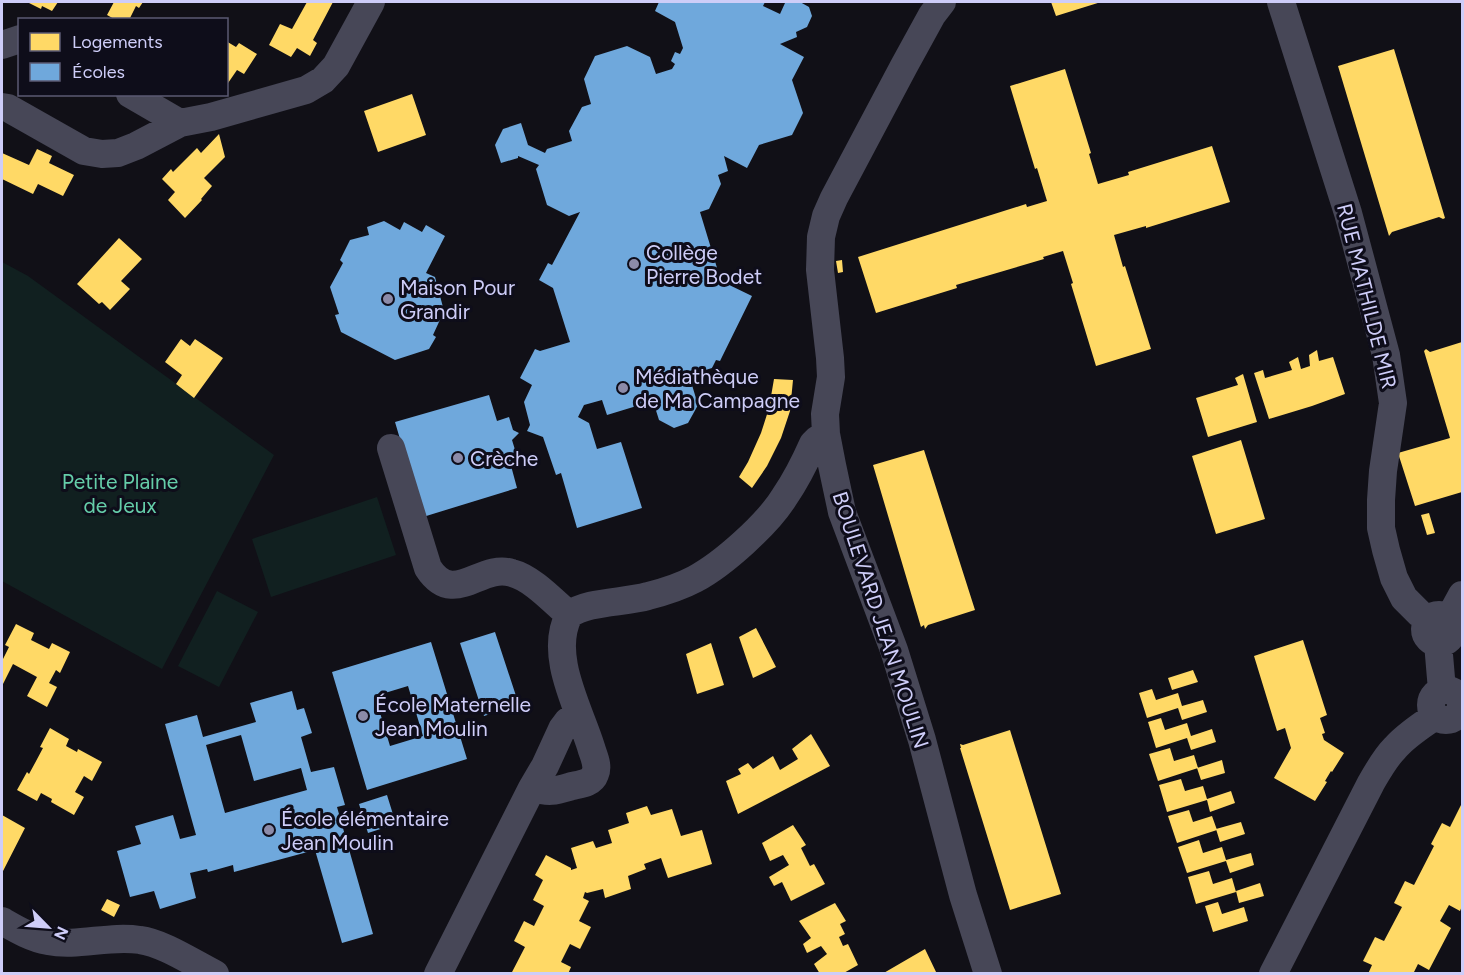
<svg xmlns="http://www.w3.org/2000/svg" width="1464" height="975" font-family="Figtree,sans-serif">
	<style>
		.green { fill: #112020 }
		.homes { fill: #ffd966 }
		.schools { fill: #6fa8dc; fill-rule: evenodd }
		.lines { fill: none; stroke-linecap: round; stroke-linejoin: round }
		.minor { stroke: #474757; stroke-width: 28 }
		.poi-dot { fill: #8c8ba9; stroke: #0e0d1a; stroke-width: 2 }
		.labels { text-anchor: middle; dominant-baseline: central; stroke-width: 6; stroke-linejoin: round; paint-order: stroke }
		.poi-label { font-size: 21px; fill: #cecdf8; stroke: #0e0d1a; text-anchor: start }
		.street-label { font-size: 21px; fill: #cecdf8; stroke: #0e0d1a }
		.park-label { font-size: 21px; fill: #65cda9; stroke: #0e0d1a }
	</style>
	<rect width="100%" height="100%" fill="#111017"/>
	<path class="green" d="M2,262L28,276L274,455L162,669L2,581Z
		M377,497L396,555L271,597L252,539Z
		M217,591L258,612L219,687L178,666Z"/>
	<path class="homes" d="M27,2H58L52,11L42,6L41,9Z
		M114,2H143L139,8L136,6L129,20H116L107,15Z
		M307,2H333L313,40L317,43L310,56L297,48L291,57L269,45L280,24L292,29Z
		M1051,2H1101L1056,16Z
		M226,41L236,47L239,43L257,54L244,74L237,70L226,86Z
		M1394,49L1445,218L1443,219L1439,217L1392,232L1389,236L1338,66Z
		M1065,69L1091,153L1089,154L1098,184L1129,175L1128,172L1212,146L1230,202L1146,228V226L1114,235L1123,267L1125,266L1151,349L1096,366L1071,284L1073,283L1063,251L1043,257L1044,259L956,285L957,288L876,313L858,257L1026,204L1027,207L1047,201L1037,168L1035,169L1010,86Z
		M412,94L426,135L378,152L364,111Z
		M219,134L225,157L204,178L212,186L201,199L202,200L185,218L168,200L175,192L162,179L171,169L173,172L197,148L201,153Z
		M37,149L52,156L49,163L74,175L63,196L38,184L33,194L2,179V153L29,165Z
		M119,238L142,259L121,281L130,289L110,310L102,302L99,304L77,284Z
		M842,260L843,272L838,273L836,261Z
		M181,339L190,346L195,339L223,358L194,398L176,384L182,375L165,362Z
		M1462,342V492L1415,506L1398,453L1450,438L1424,351L1426,349L1430,352Z
		M1317,350L1319,361L1333,357L1345,394L1312,406L1269,419L1254,373L1263,370L1265,378L1292,370L1289,362L1298,357L1301,369L1310,366L1309,355Z
		M1243,374L1257,422L1208,437L1196,398L1238,385L1235,378Z
		M774,379L793,380L790,411L781,438L767,466L752,488L739,477L748,462L761,433L769,408Z
		M1241,440L1265,519L1216,534L1192,456Z
		M924,450L975,610L928,625L925,629L924,625L921,627L873,465Z
		M1429,513L1435,533L1427,535L1421,515Z
		M16,624L34,633L31,640L49,649L52,643L70,652L60,673L56,670L49,683L57,687L47,707L27,696L37,677L13,664L2,686V658L3,659L9,647L5,645Z
		M756,628L776,667L753,678L739,637Z
		M1303,640L1327,715L1320,718L1325,733L1322,734L1324,740L1344,753L1332,772L1331,771L1325,781L1327,782L1315,801L1274,778L1291,748L1285,728L1277,731L1254,656Z
		M711,643L724,685L697,694L686,654Z
		M1193,670L1198,682L1172,690L1168,678Z
		M1152,689L1156,700L1178,693L1182,706L1203,700L1207,712L1182,720L1178,708L1147,718L1139,693Z
		M1161,718L1165,730L1187,723L1191,736L1212,729L1216,742L1191,750L1187,738L1156,748L1148,722Z
		M50,728L69,739L66,746L77,752L78,749L102,762L92,781L84,776L75,792L84,797L74,815L51,802L52,799L41,793L37,801L17,790L27,772L29,774L35,763L43,748L40,747Z
		M1010,730L1061,894L1010,910L960,748H961L960,744L963,745Z
		M811,734L830,766L738,814L726,781L741,774L738,769L748,763L753,769L773,756L780,770L798,759L792,749Z
		M1170,748L1174,761L1194,755L1198,768L1158,781L1149,754Z
		M1222,760L1225,773L1201,780L1197,768Z
		M1181,779L1185,791L1203,786L1207,799L1231,791L1235,803L1210,812L1207,800L1167,812L1159,785Z
		M1462,803V906L1460,911L1449,905L1440,921L1451,928L1429,970L1418,964L1413,974H1368L1372,965L1363,961L1375,937L1384,941L1402,907L1394,903L1405,881L1414,885L1434,846L1431,844L1442,823L1450,827Z
		M647,806L651,815L672,809L681,836L702,830L712,864L668,878L661,858L644,864L646,869L628,876L631,889L605,898L603,889L587,893L585,892L583,898L589,901L579,921L591,927L580,949L570,944L561,962L571,967L568,974H511L525,947L514,941L524,921L534,926L544,906L533,900L543,880L535,875L546,855L571,868V870L577,868L571,848L593,841L596,848L612,843L608,830L629,823L626,813Z
		M1189,810L1193,822L1212,816L1217,830L1177,843L1168,816Z
		M2,815L25,828L2,873Z
		M1241,822L1245,834L1220,842L1216,829Z
		M793,825L806,845L801,848L810,866L814,864L825,884L791,901L782,882L774,886L769,877L789,865L783,855L770,861L762,843Z
		M1199,840L1203,853L1222,847L1226,860L1251,853L1254,865L1230,873L1226,861L1187,873L1178,847Z
		M1209,871L1213,884L1232,878L1236,892L1196,904L1188,877Z
		M1260,883L1264,896L1239,903L1236,891Z
		M107,899L120,905L114,917L101,910Z
		M1218,902L1222,914L1244,907L1248,921L1213,932L1205,906Z
		M835,903L846,921L840,924L845,934L839,937L843,946L848,944L858,965L842,974H820L814,964L827,954L821,946L807,953L803,944L811,938L799,921Z
		M925,949L937,974H882Z"/>
	<path class="schools" d="M659,2H765L763,6L780,14L785,3L790,2H800L809,7L812,16L807,27L796,32L797,37L780,44L804,57L792,80L803,113L792,135L759,145L747,168L724,156L728,171L718,175L721,184L709,209L700,212L721,281L752,296L720,361L716,360L712,368L689,375L698,405L688,423L674,428L659,420L653,401L607,415L602,400L584,405L578,417L589,423L597,449L621,442L642,508L577,528L561,473L556,475L543,437L527,431L530,425L524,402L532,385L520,378L535,349L540,351L570,342L553,288L539,280L548,263L552,265L580,212L569,216L547,205L536,169L539,165L518,156V158L501,163L495,145L503,129L521,123L528,145L545,153L547,149L572,141L569,131L582,107L591,104L584,79L595,56L627,46L650,57L656,74L672,69L675,64L671,61L675,52L680,54L683,48L675,22L655,11Z
		M384,221L400,230L404,222L422,232L426,225L445,236L426,273L435,277L444,311L433,335L436,337L429,349L395,360L341,332L335,315L339,314L330,287L343,263L340,260L350,240L369,235L367,227Z
		M489,395L497,421L509,417L513,430L519,433L512,440L516,453L510,455L512,462H510L517,488L423,517L395,422Z
		M495,632L519,705L484,716L460,643Z
		M431,642L467,759L367,790L332,672ZM408,686L423,736L390,746L375,696Z
		M292,691L297,710L304,708L312,733L301,737L311,772L334,767L345,805L337,807L373,934L342,943L315,850L234,872L233,865L208,872L207,869L190,873L196,898L160,909L154,891L130,897L117,851L141,844L135,826L173,815L180,839L196,835L165,724L197,715L203,737L256,722L250,703ZM241,735L254,781L301,768L307,790L225,813L206,745Z
		M387,795L396,824L368,833L359,804Z"/>
	<g class="lines">
		<path class="minor" d="M942,2L932,15L904,66L834,198L826,216L821,237L820,270L830,358L831,377L825,414L826,434L832,465L842,512L894,650L922,740L963,895L988,974
			M1281,2L1348,213L1386,355L1393,403L1383,471L1381,500V528L1386,550L1394,578L1404,598L1419,613L1429,619
			M2,45L20,39
			M130,94L180,123
			M2,107L8,108L84,151L102,154L118,153L136,146L180,123L211,117L306,90L323,80L336,66L371,2
			M391,448L428,568C454,608 480,563 512,573C532,578 553,601 569,615C587,601 624,603 648,596C664,592 680,587 695,579C723,564 768,524 785,496C796,480 805,462 813,444L817,440L826,434
			M1425 629a14 14 0 1 1 28 0a14 14 0 1 1-28 0Z
			M1449,619L1462,595
			M1438,643L1442,690
			M1431 705a15 15 0 1 1 30 0a15 15 0 1 1-30 0Z
			M532,788L545,766L562,729L568,721L579,714
			M2,921C16,929 31,938 48,941C78,947 109,935 140,940C163,943 193,963 215,974
			M438,974L532,788C550,793 555,791 572,786C581,784 592,783 595,774C599,765 593,755 591,747C579,708 548,655 569,615
			M1273,974L1371,783C1378,771 1385,758 1395,748C1406,735 1421,726 1435,716"/>
	</g>
	<g class="poi-dot">
		<circle cx="634" cy="264" r="6"/>
		<circle cx="388" cy="299" r="6"/>
		<circle cx="623" cy="388" r="6"/>
		<circle cx="458" cy="458" r="6"/>
		<circle cx="363" cy="716" r="6"/>
		<circle cx="269" cy="830" r="6"/>
	</g>
	<g class="labels">
		<g class="poi-label">
			<text x="646" y="252">Collège<tspan x="646" dy="24">Pierre Bodet</tspan></text>
			<text x="400" y="287">Maison Pour<tspan x="400" dy="24">Grandir</tspan></text>
			<text x="635" y="376">Médiathèque<tspan x="635" dy="24">de Ma Campagne</tspan></text>
			<text x="470" y="458">Crèche</text>
			<text x="375" y="704">École Maternelle<tspan x="375" dy="24">Jean Moulin</tspan></text>
			<text x="281" y="818">École élémentaire<tspan x="281" dy="24">Jean Moulin</tspan></text>
		</g>
		<g class="street-label">
			<text transform="translate(1367 296) rotate(76)">RUE MATHILDE MIR</text>
			<text transform="translate(881 620) rotate(72)">BOULEVARD JEAN MOULIN</text>
		</g>
		<g class="park-label">
			<text x="120" y="481">Petite Plaine<tspan x="120" dy="24">de Jeux</tspan></text>
		</g>
	</g>
	<rect width="1464" height="975" fill="none" stroke="#cecdf8" stroke-width="6"/>
	<rect x="18" y="18" width="210" height="78" fill="#0e0d1a" stroke="#5b5a73" stroke-width="1.5"/>
	<rect x="30" y="33" width="30" height="18" fill="#ffd966" stroke="#5b5a73" stroke-width="1.5"/>
	<text x="72" y="48" font-size="18" fill="#cecdf8">Logements</text>
	<rect x="30" y="63" width="30" height="18" fill="#6fa8dc" stroke="#5b5a73" stroke-width="1.5"/>
	<text x="72" y="78" font-size="18" fill="#cecdf8">Écoles</text>
	<g transform="translate(48 927) rotate(115)" stroke="#0e0d1a" stroke-width="4.5" paint-order="stroke">
	<path d="M0-4.5L10 22L0 15L-10 22Z" fill="#cecdf8"/>
	<text y="-9" font-size="16" font-weight="bold" text-anchor="middle" fill="#cecdf8">N</text>
	</g>
</svg>
